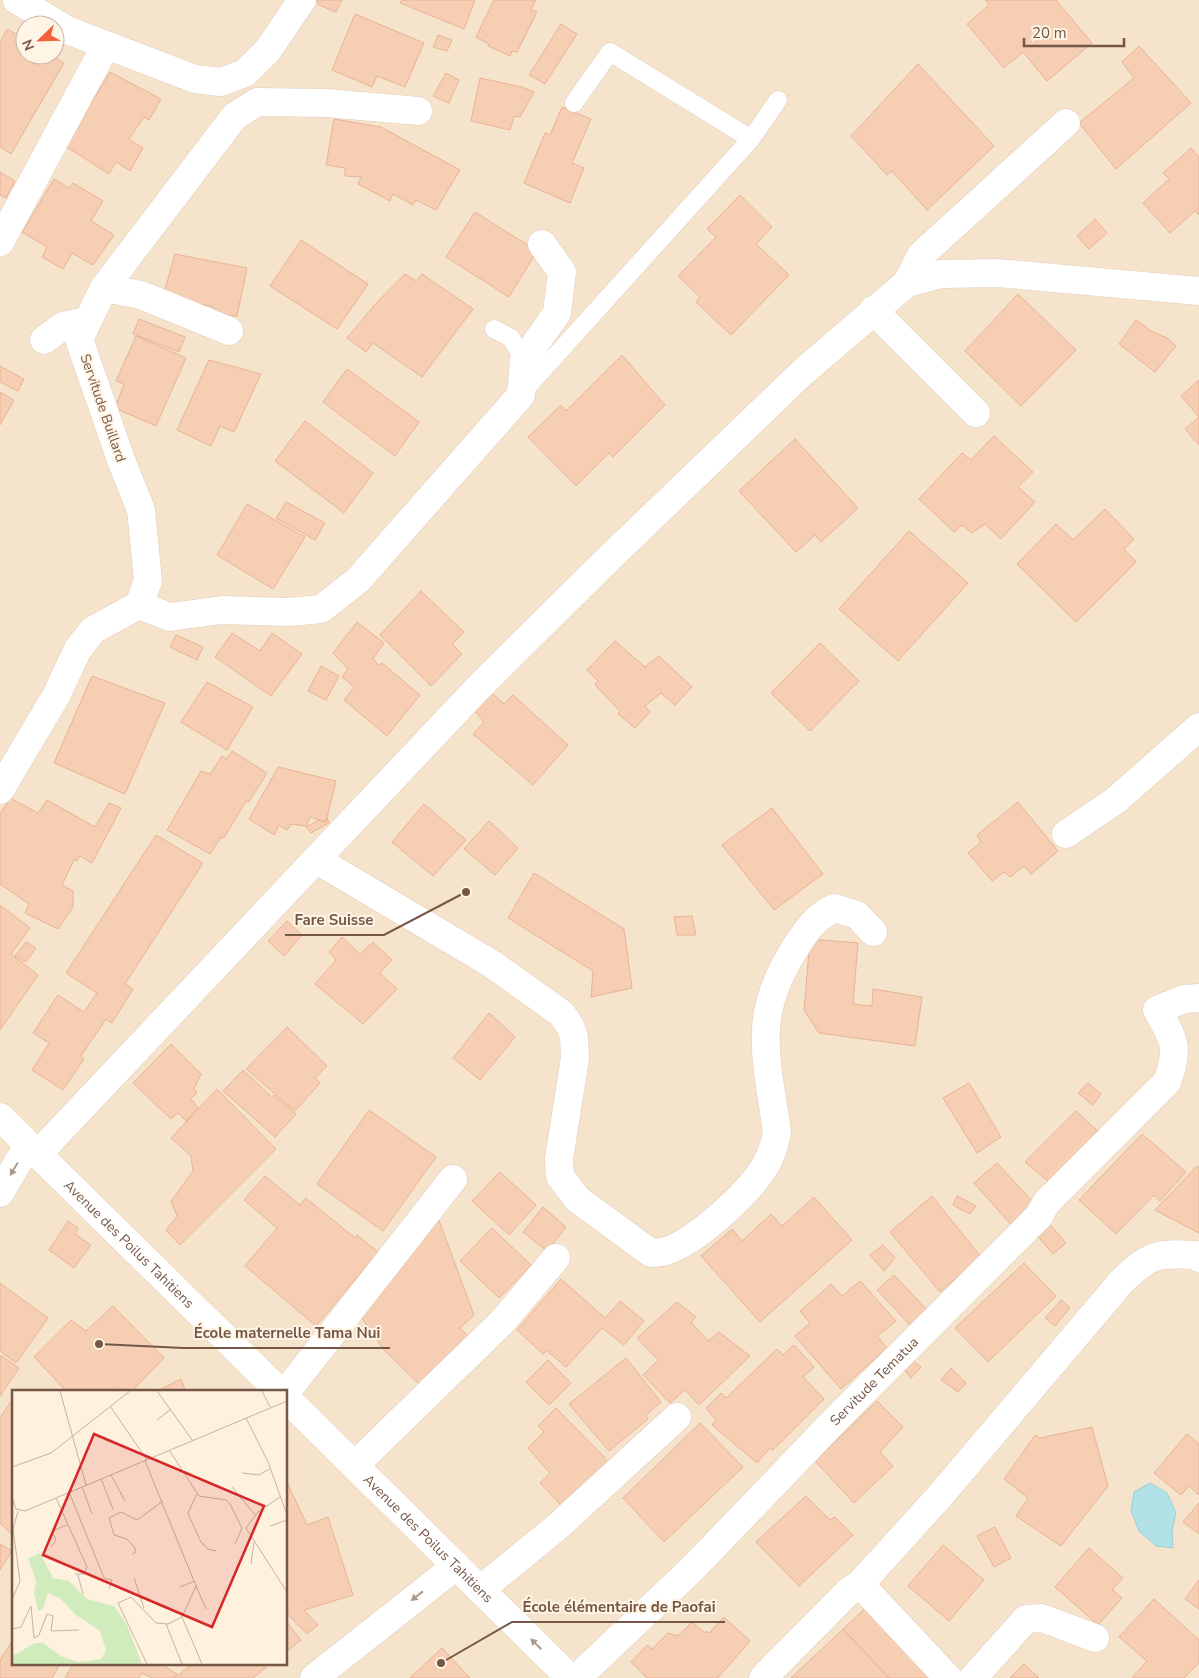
<svg xmlns="http://www.w3.org/2000/svg" width="1199" height="1678" font-family="'Nunito Sans',sans-serif">
	<style>
		.residential { fill: #f6e3cc; fill-rule: evenodd }
		.water { fill: #b2e1e8; stroke: #97d1db }
		.building { fill: #f5ceb4; stroke: #e9b393 }
		.lines { fill: none; stroke-linecap: round; stroke-linejoin: round }
		.lane-casing { stroke: #e2cdba; stroke-width: 19 }
		.street-casing { stroke: #e2cdba; stroke-width: 29 }
		.secondary-casing { stroke: #ead0b9; stroke-width: 29 }
		.lane { stroke: #fff; stroke-width: 18 }
		.street { stroke: #fff; stroke-width: 28 }
		.secondary { stroke: #fff; stroke-width: 28 }
		.oneway { fill: #ad9a8f }
		.labels { text-anchor: middle; dominant-baseline: central; stroke-width: 4; stroke-linejoin: round; paint-order: stroke }
		.street-label { font-size: 14px; fill: #765645; stroke: #fff5e6 }
		.inset-road { fill: none; stroke: #c8b3a1; stroke-width: 1 }
		.view { fill: #d62828; fill-opacity: 0.15; stroke: #d62828; stroke-width: 2.5 }
		.inset-edge { fill: none; stroke: #765645; stroke-width: 2.5 }
		.leader { fill: none; stroke: #765645; stroke-width: 2 }
		.callout-dot { fill: #765645; stroke: #fff5e6; stroke-width: 2 }
		.callout-label { font-size: 15px; text-anchor: middle; font-weight: bold; fill: #765645; stroke: #fff5e6; stroke-width: 4; stroke-linejoin: round; paint-order: stroke }
	</style>
	<rect width="100%" height="100%" fill="#fef1de"/>
	<path class="residential" d="M0,0H1199V1678H0ZM25,25H55V55H25ZM14,1392H286V1664H14Z"/>
	<path class="water" d="M1150,1483L1167,1493L1176,1513L1172,1530L1173,1548L1156,1546L1139,1531L1131,1511L1134,1492Z"/>
	<path class="building" d="M316,0H342L336,12L319,5Z
		M402,0H475L464,29L400,3Z
		M494,0H536L531,10L537,12L517,52L512,51L510,56L488,46L489,44L476,37Z
		M985,0H1056L1092,43L1047,81L1023,52L1004,68L967,24L989,5Z
		M355,14L424,43L405,87L377,76L372,87L332,70Z
		M561,24L577,34L545,84L529,75Z
		M7,29L25,39V55H52L64,63L11,154L0,147V42Z
		M438,35L452,40L447,51L433,47Z
		M1139,46L1191,103L1116,169L1079,123L1134,78L1122,62Z
		M918,64L994,146L927,210L892,171L887,175L851,136Z
		M110,72L161,99L149,120L144,117L129,139L143,148L130,171L116,162L109,174L65,146Z
		M446,73L459,80L449,103L433,96Z
		M480,78L522,87L534,92L520,117L514,116L510,130L471,121Z
		M562,107L591,119L572,163L584,168L570,203L524,183L545,133L550,135Z
		M334,119L381,127L460,170L436,210L416,200L413,205L393,194L390,201L358,184L361,177L345,176V168L326,165Z
		M1191,148L1199,157V215L1195,211L1170,233L1143,203L1169,179L1163,173Z
		M0,172L15,181L6,198L0,195Z
		M54,179L69,188L73,183L103,201L91,221L114,235L93,265L72,253L63,269L42,257L47,247L22,232Z
		M740,195L772,227L756,244L789,275L731,335L696,302L700,297L678,276L716,237L707,229Z
		M475,212L537,251L509,297L446,257Z
		M1095,219L1107,233L1089,249L1077,236Z
		M301,240L368,284L337,329L270,286Z
		M175,254L247,268L237,316L211,314L214,307L177,299L164,293Z
		M405,274L416,281L422,274L473,309L422,377L373,343L366,352L347,338L378,301Z
		M1018,294L1076,350L1021,406L965,351Z
		M139,319L185,337L179,352L133,334Z
		M1136,320L1151,331L1167,338L1176,346L1155,372L1119,344Z
		M136,336L186,358L156,426L115,408L124,384L116,381Z
		M622,355L665,405L613,457L609,453L576,486L528,437L561,405L566,411Z
		M209,360L261,374L234,432L220,426L211,446L177,430Z
		M0,366L24,379L18,391L0,382Z
		M347,369L419,422L395,456L323,402Z
		M1199,380V417L1181,396Z
		M0,392L14,400L0,425Z
		M1199,417V445L1185,429Z
		M305,421L373,473L344,513L275,461Z
		M994,436L1033,472L1018,487L1035,502L1001,539L985,524L972,533L962,525L954,532L919,499L962,453L971,460Z
		M795,439L858,508L821,542L815,535L796,552L739,491Z
		M286,502L325,523L315,540L276,518Z
		M247,504L305,537L273,589L217,555Z
		M1105,509L1134,539L1124,549L1136,562L1076,622L1017,564L1056,524L1073,540Z
		M909,531L968,583L898,661L839,609Z
		M421,591L464,632L452,644L462,654L431,686L380,635Z
		M357,622L384,643L373,659L379,665L382,663L420,695L387,736L344,700L354,687L342,677L348,669L333,653Z
		M232,633L260,651L272,633L302,654L271,696L215,657Z
		M176,635L203,647L197,660L170,647Z
		M615,641L645,667L659,656L692,687L675,705L661,693L645,706L650,712L635,728L618,714L620,711L595,685L598,681L587,670Z
		M820,643L859,681L810,731L771,693Z
		M321,666L339,676L326,700L308,691Z
		M92,676L165,703L125,794L54,763Z
		M207,682L253,707L227,750L181,722Z
		M492,693L504,704L513,695L568,745L533,785L473,734L484,722L475,711Z
		M232,751L267,773L249,802L246,801L224,838L221,837L210,854L167,830L201,771L210,774L222,756L226,759Z
		M278,767L336,781L326,822L310,817L306,826L291,824L287,830L279,825L274,835L249,819Z
		M10,798L38,813L47,800L95,827L109,803L121,808L92,863L80,856L77,861L74,860L62,885L73,891V907L58,929L25,913L29,904L0,884V814Z
		M1018,802L1058,851L1031,874L1024,866L1010,877L1004,872L992,881L968,853L981,842L977,835Z
		M424,804L466,840L433,876L392,842Z
		M772,808L823,874L774,910L722,845Z
		M327,818L329,823L311,833L306,827L319,820L326,822Z
		M489,821L518,848L495,875L464,849Z
		M156,835L203,863L125,984L133,989L112,1023L106,1019L81,1056L84,1059L63,1090L32,1070L49,1043L33,1033L58,995L84,1012L97,993L66,973Z
		M534,873L624,929L632,988L591,997L593,971L508,918Z
		M0,905L30,928L11,954L38,975L0,1030Z
		M692,916L696,935H677L674,917Z
		M287,921L302,935L284,956L268,941Z
		M342,937L360,954L373,942L392,960L380,973L397,989L363,1024L315,984L336,960L329,952Z
		M810,939L858,943L853,1004L872,1006L873,989L922,997L915,1046L819,1033L804,1010Z
		M26,942L36,948L26,962L15,956Z
		M489,1013L515,1037L480,1080L453,1058Z
		M287,1027L327,1066L315,1078L320,1083L295,1111L246,1069Z
		M171,1044L201,1074L194,1089L197,1093L191,1099L198,1108L186,1121L178,1113L171,1119L133,1083Z
		M243,1070L272,1097L274,1095L296,1114L275,1137L223,1091Z
		M969,1083L1001,1137L977,1153L943,1098Z
		M1088,1083L1101,1094L1093,1105L1078,1093Z
		M217,1089L276,1149L180,1245L166,1230L177,1216L171,1201L193,1171L191,1156L171,1138Z
		M369,1110L436,1157L383,1231L317,1184Z
		M1076,1111L1101,1134L1050,1183L1025,1162Z
		M1142,1134L1186,1172L1160,1201L1154,1195L1116,1234L1079,1200Z
		M997,1163L1034,1203L1013,1227L974,1183Z
		M1197,1166L1199,1167V1233L1155,1210Z
		M500,1172L536,1205L509,1235L472,1201Z
		M265,1176L300,1205L306,1198L355,1238L357,1235L378,1252L316,1326L245,1266L277,1228L244,1200Z
		M932,1196L981,1257L940,1292L890,1232Z
		M957,1196L976,1206L970,1214L953,1205Z
		M814,1197L852,1240L760,1322L701,1256L732,1229L742,1241L771,1214L782,1226Z
		M543,1207L566,1227L547,1251L523,1232Z
		M437,1215L474,1315L460,1328L470,1338L421,1386L384,1350L361,1317Z
		M68,1221L78,1228L75,1234L91,1245L74,1268L49,1250Z
		M1047,1221L1066,1243L1053,1254L1034,1232Z
		M492,1228L531,1265L499,1298L460,1261Z
		M883,1245L895,1258L884,1271L870,1255Z
		M1024,1263L1056,1296L988,1362L955,1328Z
		M894,1275L927,1310L910,1325L877,1290Z
		M561,1279L605,1318L620,1301L644,1321L624,1345L602,1328L566,1367L547,1351L543,1354L517,1330Z
		M860,1281L896,1321L877,1336L887,1348L841,1389L795,1336L810,1323L800,1311L831,1284L842,1296Z
		M0,1283L48,1318L16,1363L0,1351Z
		M1061,1300L1070,1308L1055,1326L1045,1318Z
		M677,1302L696,1317L691,1322L708,1341L719,1332L750,1356L699,1405L685,1390L670,1403L643,1375L658,1360L637,1338Z
		M113,1306L164,1358L131,1392H118L113,1387L108,1392H67L34,1357L71,1320L86,1331Z
		M794,1345L814,1367L803,1377L824,1399L773,1450L770,1448L757,1463L712,1425L716,1420L706,1408L721,1393L726,1398L777,1349L783,1355Z
		M0,1355L19,1368L0,1396Z
		M626,1358L661,1402L646,1415L648,1419L609,1451L569,1404Z
		M548,1360L571,1383L549,1405L526,1382Z
		M912,1360L921,1367L911,1378L903,1368Z
		M951,1368L966,1383L958,1392L941,1380Z
		M181,1379L186,1392H155Z
		M14,1397V1536L0,1523V1418Z
		M877,1401L903,1427L880,1452L893,1466L854,1503L815,1461Z
		M556,1408L606,1459L605,1467L562,1506L540,1483L550,1473L528,1448L544,1432L538,1426Z
		M700,1423L743,1467L664,1542L623,1498Z
		M1092,1427L1108,1486L1061,1546L1016,1516L1028,1498L1004,1479L1035,1435L1040,1438Z
		M1187,1434L1199,1444V1495L1189,1486L1181,1495L1154,1473Z
		M286,1480L307,1525L328,1517L353,1595L304,1610L318,1625L307,1634L286,1613Z
		M806,1496L830,1520L835,1517L853,1535L799,1586L756,1542Z
		M1199,1503V1534L1183,1522Z
		M995,1527L1011,1558L994,1567L977,1536Z
		M0,1544L12,1551L0,1570Z
		M943,1545L984,1580L949,1621L908,1586Z
		M1089,1548L1123,1578L1112,1590L1122,1598L1098,1625L1055,1587Z
		M1199,1580V1609L1185,1599Z
		M1154,1599L1199,1640V1663L1184,1678H1132L1147,1661L1119,1637Z
		M871,1603L942,1678H889L843,1629Z
		M724,1617L750,1641L718,1678H647L631,1662L647,1645L652,1649L668,1633L678,1636L692,1622L705,1633L706,1631L709,1633Z
		M286,1621L301,1640L286,1652Z
		M843,1629L889,1678H791Z
		M14,1638V1664H60L52,1678H0V1660Z
		M442,1648L470,1678H410Z
		M73,1664H161L177,1674L173,1678H152L142,1673L139,1678H65Z
		M192,1664H270L253,1678H174Z
		M1024,1664L1039,1678H1010Z"/>
	<g class="lines">
		<g class="lane-casing">
			<path id="lane" d="M574,103L610,52L751,139
				M494,329L511,338L524,360
				M521,394L751,139L778,100"/>
		</g>
		<g class="street-casing">
			<g id="street">
				<path d="M17,0L67,30L195,79L221,82L245,73L268,50L302,0"/>
				<path d="M0,242L106,45"/>
				<path d="M907,283L921,255L1066,123"/>
				<path d="M104,288L141,295L229,331"/>
				<path d="M873,310L976,413"/>
				<path d="M44,340L63,326L87,321"/>
				<path d="M139,605L170,617L222,610L289,612L321,609L358,580L521,395L524,360L557,313L562,272L542,244"/>
				<path d="M0,790L56,696L78,649L93,630L139,605L148,581L141,510L121,460L79,339L104,288L234,117L257,102L327,103L418,111"/>
				<path d="M1066,834L1115,801L1199,727"/>
				<path d="M317,860L492,964L562,1014L570,1026L574,1037L575,1058L559,1159L560,1176L577,1199L651,1253C656,1252 662,1253 666,1251C695,1242 744,1197 761,1172C770,1161 774,1147 777,1133C773,1100 764,1063 766,1030C767,1000 780,972 795,948C806,931 816,916 835,908L857,915L873,932"/>
				<path d="M37,1155L477,689L601,566L804,371L907,283L941,274L998,273L1199,291"/>
				<path d="M0,1193L28,1145"/>
				<path d="M286,1392L453,1179"/>
				<path d="M355,1465L503,1321L556,1258"/>
				<path d="M860,1584L948,1678"/>
				<path d="M480,1590L556,1528L677,1417"/>
				<path d="M314,1678L456,1566"/>
				<path id="s1" d="M577,1678L693,1568L840,1415L1039,1216L1046,1203L1167,1082C1180,1048 1174,1039 1157,1010L1184,999L1199,998"/>
				<path d="M763,1678L848,1592L860,1584L939,1497L1122,1281C1151,1254 1155,1253 1195,1255L1199,1258"/>
				<path d="M973,1678L1026,1619L1042,1618L1095,1638"/>
			</g>
		</g>
		<g class="secondary-casing">
			<g id="secondary">
				<path id="s2" d="M0,1117L280,1392"/>
				<path id="s3" d="M286,1398L570,1678"/>
			</g>
		</g>
		<use href="#lane" class="lane"/>
		<use href="#street" class="street"/>
		<use href="#secondary" class="secondary"/>
	</g>
	<defs><path id="oneway-solid" d="M-6-.8H1V-3.2L6.5 0L1 3.2V.8H-6Z" transform="scale(1.25)"/></defs>
	<g class="oneway">
		<use href="#oneway-solid" transform="translate(14 1169) rotate(121)"/>
		<use href="#oneway-solid" transform="translate(417 1596) rotate(142)"/>
		<use href="#oneway-solid" transform="translate(536 1644) rotate(-136)"/>
	</g>
	<g class="labels">
		<g class="street-label">
			<text transform="translate(103 408) rotate(71)">Servitude Buillard</text>
			<text stroke="none"><textPath href="#s2" startOffset="181">Avenue des Poilus Tahitiens</textPath></text>
			<text stroke="none"><textPath href="#s1" startOffset="420">Servitude Tematua</textPath></text>
			<text stroke="none"><textPath href="#s3" startOffset="200">Avenue des Poilus Tahitiens</textPath></text>
		</g>
	</g>
	<g transform="translate(12 1390)">
		<rect width="275" height="275" fill="#fef1de"/>
		<path d="M28,163L41,188L57,191L75,209L102,216L115,235L130,274H0V266L23,253H31L49,266L66,272L89,269L94,260L88,241L64,225L49,209L36,203L31,219L26,221L22,203L24,191L16,168Z" fill="#d0ecbc"/>
		<path class="inset-road" d="M48,1L74,95M145,1L181,51M250,1L258,17M98,16L135,70M234,28L256,72L275,125M145,30L159,19M157,60L187,106L214,110L218,114L230,138L223,154M133,71L184,196L170,227L156,234L144,233L119,207L106,213L135,274M0,77L39,63L118,1M230,83L247,85L257,79M99,85L113,111M89,89L101,119M70,97L80,124M220,97L243,125M57,102L92,188L100,190L97,199M185,104L176,123L178,128L189,152L196,159L204,161M0,107L4,119L13,121L275,11M268,107L246,122L234,138L275,202M44,108L75,177L72,184H63M258,136L275,130M39,157L44,150L40,141L55,135M120,164L124,162L123,158L115,149L102,145L97,128L109,122L125,130L151,111M239,174L242,152M66,185L71,204M122,188L132,218M184,196L194,219M168,197L183,191M0,210L8,191L1,139L6,121M170,227L190,274M154,234L170,274M0,239L9,237L19,216L22,248L27,245L35,224L41,226L39,241L67,240"/>
		<path class="view" d="M82,44L252,116L200,237L31,165Z"/>
		<rect width="275" height="275" class="inset-edge"/>
	</g>
	<path class="leader" d="M466 892L384 935H285M99 1344L183 1348H390M441 1663L512 1622H725"/>
	<g class="callout-dot">
		<circle cx="466" cy="892" r="5"/>
		<circle cx="99" cy="1344" r="5"/>
		<circle cx="441" cy="1663" r="5"/>
	</g>
	<g class="callout-label">
		<text x="334" y="925">Fare Suisse</text>
		<text x="287" y="1338">École maternelle Tama Nui</text>
		<text x="619" y="1612">École élémentaire de Paofai</text>
	</g>
	<g transform="translate(40 40) rotate(247)"><circle r="24" fill="#fff5e6" stroke="#c8b5a6"/>
	<path d="M0-4L9 19L0 12L-9 19Z" fill="#f26139"/>
	<text y="-8" font-size="14" font-weight="bold" text-anchor="middle" fill="#765645">N</text>
	</g>
	<path d="M1024 38v8h100v-8" fill="none" stroke="#765645" stroke-width="2.5"/>
	<text x="1032" y="38" font-size="15" fill="#765645" stroke="#fff5e6" stroke-width="4" paint-order="stroke">20 m</text>
</svg>
